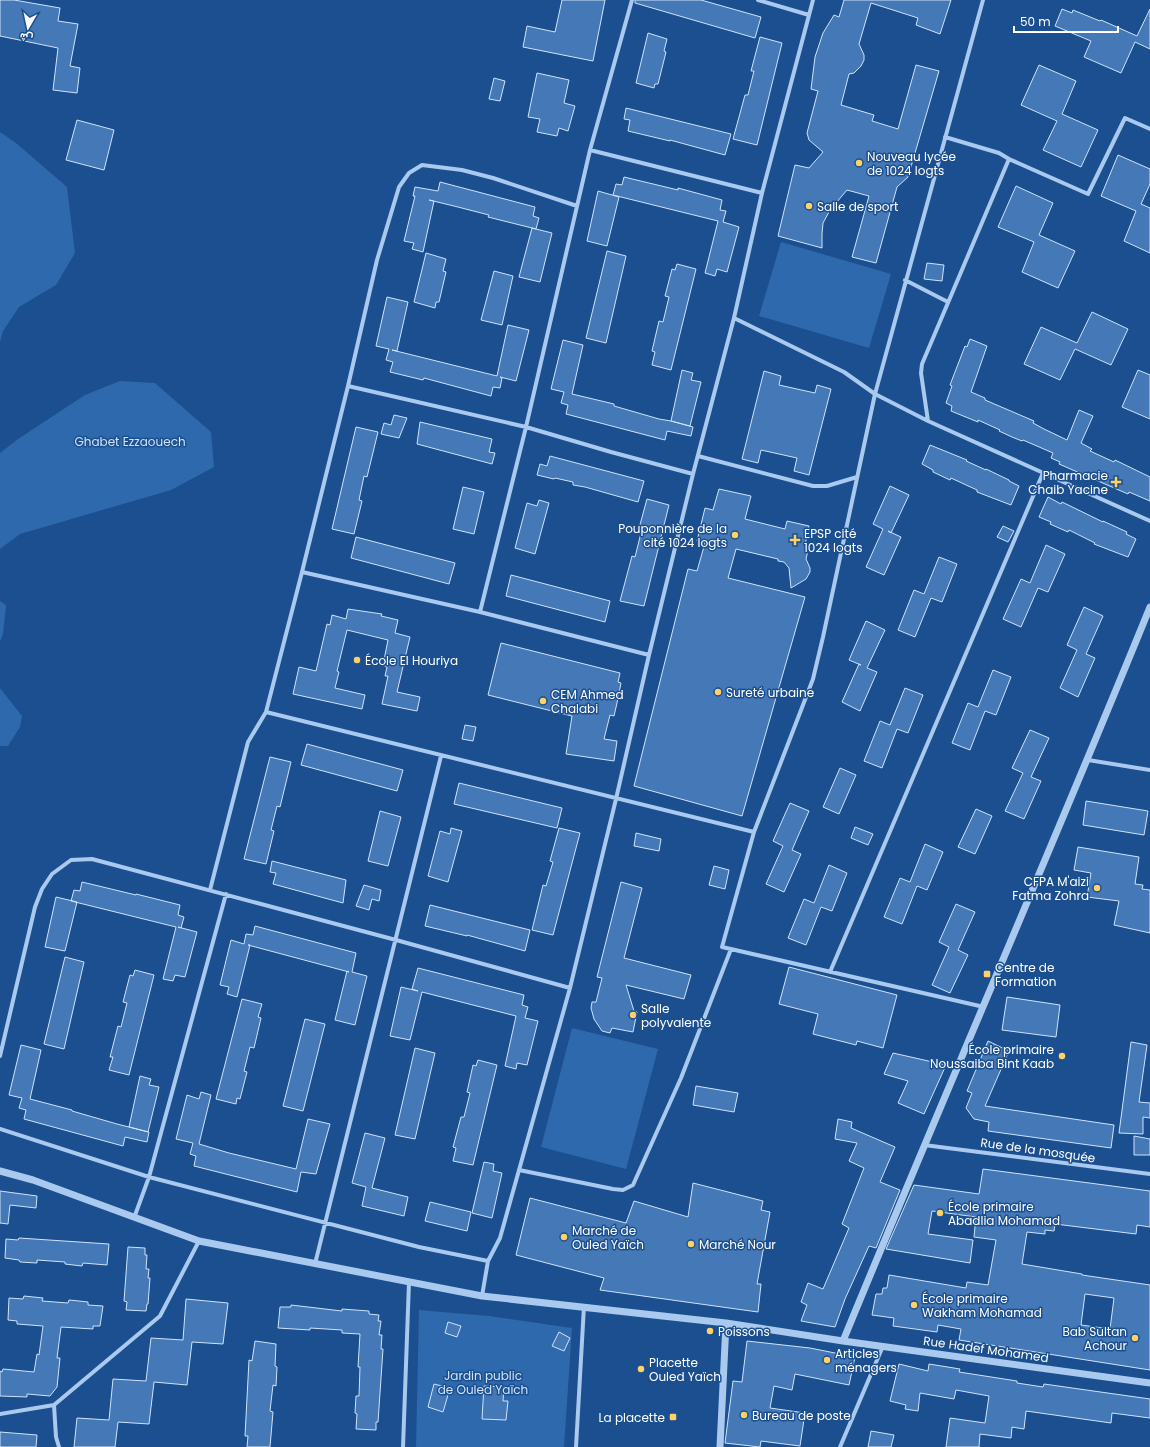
<svg xmlns="http://www.w3.org/2000/svg" width="1150" height="1447" font-family="Poppins,Vazirmatn,sans-serif">
	<style>
		.green { fill: #2e69ad }
		.building { fill: #4478b7; stroke: #cfe3fa; fill-rule: evenodd }
		.lines { fill: none; stroke-linecap: round; stroke-linejoin: round }
		.minor { stroke: #a9c9ee; stroke-width: 4 }
		.tertiary { stroke: #a9c9ee; stroke-width: 7 }
		.poi-dot { fill: #ffd166; stroke: #1b4f8f; stroke-width: 1.5 }
		.labels { text-anchor: middle; dominant-baseline: central; stroke-width: 3; stroke-linejoin: round; paint-order: stroke }
		.poi-label { font-size: 12px; fill: #fff; stroke: #1b4f8f; text-anchor: start }
		.park-label { font-size: 12px; fill: #cfe3fa; stroke: #1b4f8f }
		.street-label { font-size: 12px; fill: #fff; stroke: #1b4f8f }
	</style>
	<rect width="100%" height="100%" fill="#1b4f8f"/>
	<path class="green" d="M0,132L16,143L67,187L75,253L56,285L19,307L3,331L0,342Z
		M781,242L891,274L869,348L759,316Z
		M120,381L155,383L211,432L214,467L171,490L20,534L0,549V453L18,439L85,395Z
		M0,601L6,605L3,634L0,641Z
		M0,688L22,716L20,727L8,746H0Z
		M572,1028L658,1049L626,1169L541,1147Z
		M419,1310L489,1316L572,1328L564,1447H416Z"/>
	<path class="building" d="M0,0H14L60,8L58,21L78,24L70,66L80,68L77,93L53,90L58,48L0,36Z
		M562,0H605L593,61L523,47L527,26L555,32Z
		M635,0H701L761,17L755,38L635,3Z
		M844,0H951L940,34L916,25L918,18L871,3L859,44L864,55V60L861,66L854,73L849,74L841,105L874,115L872,121L898,129L916,65L939,71L908,177L897,187L876,263L852,257L869,196L847,190L830,210L823,223L822,234V248L778,236L795,165L809,168L823,152L809,140L807,133L818,91L811,89L815,57L823,33L834,15L839,17Z
		M1062,9L1072,13L1073,10L1100,21L1101,20L1137,36L1150,9V49L1135,42L1121,73L1084,57L1091,41L1055,26Z
		M648,33L667,39L664,51L666,52L658,84H655L654,88L636,83Z
		M760,37L782,43L757,145L733,139L745,95H748L754,71H751Z
		M1039,65L1076,81L1062,114L1098,130L1081,167L1043,150L1057,121L1021,105Z
		M537,73L569,80L564,103L575,106L568,131L559,128L557,136L537,132L540,119L528,117Z
		M494,78L505,81L500,101L489,99Z
		M626,108L731,134L725,155L670,140V141L628,131L630,120L624,119Z
		M77,120L114,130L104,170L66,160Z
		M1118,155L1150,169V184L1141,204L1150,208V253L1124,241L1136,211L1101,196Z
		M624,177L678,190V188L722,200L720,210L726,211L723,222L739,227L727,272L717,269L715,276L705,273L718,221L613,195L616,184L622,185Z
		M440,182L535,207L533,216L539,218L536,229L488,217L489,215L454,206L429,200L434,201L423,252L412,249L414,243L404,241L415,196H413L415,187L438,191Z
		M1016,186L1053,203L1039,235L1075,251L1058,288L1022,272L1034,242L998,227Z
		M598,191L619,197L607,246L587,241Z
		M532,228L552,233L540,282L519,277Z
		M607,251L626,256L606,343L586,338Z
		M426,253L446,259L443,271L446,272L439,302H436L435,308L414,302Z
		M927,263L944,265L942,281L924,279Z
		M677,264L696,269L671,370L652,365L655,352L652,351L659,321L663,322L669,297L665,296L672,269L675,270Z
		M494,271L513,276L502,325L481,320Z
		M387,297L408,302L397,351L392,350L497,376L508,325L529,330L516,381L500,377L502,378L500,388L493,387L491,396L424,378L423,380L390,372L393,362L386,360L389,349L376,346Z
		M1092,312L1128,329L1111,365L1075,349L1060,380L1024,364L1041,327L1077,343Z
		M970,339L987,346L971,392L985,398V400L1034,421L1033,423L1044,429L1067,440L1079,410L1093,416L1081,443L1092,449L1090,451L1114,462L1115,460L1150,477V501L1129,492L1128,494L1059,464L1060,462L1051,458L1053,453L1023,440L1022,441L1012,437L999,431L1000,430L978,420V422L951,411L952,406L946,403L952,386L950,385L965,346L967,347Z
		M563,340L583,345L572,394L614,404V406L659,419L671,421L682,370L693,373L691,380L701,382L690,426L671,421L693,427L691,436L667,431L665,440L566,414L568,405L561,403L564,392L551,389Z
		M1138,370L1150,375V419L1122,407Z
		M764,371L781,376L779,385L815,393L817,385L831,389L809,475L794,471L797,458L761,450L758,463L742,459Z
		M394,415L407,418L399,438L381,434L384,423L391,425Z
		M420,422L492,439L489,452L495,453L492,464L417,444Z
		M356,427L378,432L367,477L364,476L359,500L362,501L354,534L332,529Z
		M930,445L967,460L966,461L986,470V469L1009,480V481L1019,486L1011,505L977,492V490L951,478L950,480L933,472V470L922,464Z
		M550,456L644,481L638,502L585,487L573,485V482L555,478L554,479L537,475L540,464L547,466Z
		M890,486L909,495L891,533L888,531L901,537L884,575L866,567L883,529L873,524Z
		M463,487L484,492L474,534L453,529Z
		M719,489L751,496L745,519L785,529L787,521L809,526L805,545L809,546L806,559L810,568V572L806,579L791,588L789,568L784,562L778,561V559L736,549L728,578L805,597L742,816L634,786L688,569L697,571L705,543L697,541L705,508L713,510Z
		M1048,497L1061,504L1062,502L1103,522V521L1127,532L1126,534L1136,539L1128,557L1094,544L1095,543L1069,530L1068,532L1050,524L1051,522L1039,517Z
		M647,499L669,505L644,606L620,601L632,556L635,557L641,533L638,532Z
		M539,500L549,503L535,554L515,548L527,503L537,506Z
		M1003,526L1014,531L1008,542L997,537Z
		M356,537L455,563L449,584L351,558Z
		M1046,545L1065,554L1048,592L1038,588L1021,627L1003,619L1021,579L1030,583Z
		M939,557L957,564L942,602L931,598L915,637L898,630L914,590L924,594Z
		M511,575L610,601L605,622L506,596Z
		M1084,607L1103,616L1086,654L1095,658L1078,697L1060,688L1077,650L1067,645Z
		M348,609L382,614L381,616L398,620L395,633L410,637L397,692L420,697L417,711L382,704L388,676H385L387,667L383,665L388,640L347,630L337,671L339,672L335,688L365,695L362,709L293,694L299,667L316,671L327,624L330,625L332,615L346,619Z
		M866,621L885,630L867,668L877,672L860,711L842,702L859,664L861,665L849,660Z
		M501,643L620,673L618,682L621,683L617,703L614,716L610,715L604,739L617,741L614,761L566,754L572,716L488,695Z
		M993,670L1011,677L996,715L985,711L970,750L952,743L968,703L978,707Z
		M905,688L923,695L908,733L897,729L882,768L864,761L880,721L890,725Z
		M465,725L476,727L473,741L462,739Z
		M1030,730L1049,738L1031,777L1041,781L1024,819L1005,811L1023,773L1012,768Z
		M307,744L403,770L397,791L301,765Z
		M270,757L291,762L280,807L277,806L271,830L274,831L266,864L244,859Z
		M840,768L856,775L839,814L823,807Z
		M459,783L562,808L557,828L454,804Z
		M1086,801L1148,811L1144,835L1083,825Z
		M790,803L809,811L792,850L801,854L784,892L766,884L783,846L773,841Z
		M976,809L992,816L975,854L958,847Z
		M380,811L401,817L388,866L368,861Z
		M855,827L873,834L868,845L851,838Z
		M451,828L462,831L448,882L428,876L440,831L450,834Z
		M559,828L580,833L553,935L532,930L543,885L546,886L553,862L550,861Z
		M636,833L661,839L659,851L634,846Z
		M925,844L943,852L927,890L917,886L902,924L884,917L900,878L910,882Z
		M1078,847L1139,857L1135,884L1143,885L1142,889L1150,890V933L1114,925L1119,901L1087,897L1091,873L1074,870Z
		M272,861L346,880L343,903L273,884L276,873L270,872Z
		M829,865L847,873L832,911L821,907L806,945L788,938L804,899L814,903Z
		M714,866L729,870L725,889L709,885Z
		M82,882L136,895V894L180,905L178,915L184,917L181,928L178,927L197,932L185,977L175,975L173,981L163,979L176,927L71,901L74,890L80,891Z
		M621,882L642,888L624,958L691,975L684,999L626,985L634,1011L637,1012L633,1032L612,1028L610,1033L602,1031L594,1019L591,1008L592,1002H596L602,978L597,977Z
		M364,885L381,890L379,901L372,899L369,910L356,906Z
		M56,897L77,902L65,951L45,947Z
		M956,904L975,912L958,950L968,955L950,993L932,985L949,947L939,942Z
		M430,905L530,930L525,951L467,935V936L425,926Z
		M255,926L356,953L352,972L367,976L355,1025L335,1020L347,971L349,972L248,945H250L237,997L227,994L229,987L220,985L231,940L244,944L246,934L253,935Z
		M65,957L84,962L64,1049L44,1044Z
		M789,967L897,995L883,1048L857,1041L856,1045L813,1034L818,1014L779,1004Z
		M418,968L524,995L522,1005L528,1007L525,1018L538,1021L527,1065L517,1063L516,1069L505,1066L516,1016L422,992L410,1040L390,1036L401,987L418,991L412,989Z
		M135,970L154,975L129,1075L109,1070L113,1057H110L118,1026L121,1027L127,1003L123,1002L130,975L133,976Z
		M1007,997L1060,1005L1056,1037L1002,1030Z
		M242,999L262,1004L258,1017L261,1018L254,1048L250,1047L244,1071L247,1072L240,1099L237,1098L236,1104L216,1099Z
		M305,1019L325,1024L303,1111L283,1106Z
		M988,1041L1009,1051L985,1106L1114,1125L1111,1148L988,1131L989,1122L974,1119L966,1108L972,1093L967,1091Z
		M1131,1042L1147,1045L1139,1102L1150,1103V1118L1143,1117V1134L1119,1133Z
		M21,1045L41,1050L30,1099L72,1110V1111L117,1124L129,1127L140,1076L151,1079L149,1085L159,1087L148,1132L129,1127L149,1132L147,1142L125,1137L123,1146L24,1119L26,1110L19,1108L22,1098L9,1095Z
		M415,1048L435,1053L415,1139L395,1135Z
		M893,1053L946,1065L924,1114L898,1103L908,1081L884,1074Z
		M478,1060L497,1065L473,1165L453,1161L456,1148L453,1147L461,1117H464L470,1093L467,1092L473,1065L476,1066Z
		M696,1086L738,1093L734,1112L693,1105Z
		M201,1092L211,1095L199,1144L229,1153L296,1169L308,1119L330,1124L316,1174L301,1172L297,1192L194,1166L196,1156L190,1154L193,1143L176,1139L187,1095L199,1099Z
		M838,1119L852,1122L851,1128L895,1147L880,1182L900,1190L876,1248L869,1246L845,1299L835,1327L801,1321L807,1305L801,1302L808,1283L823,1289L849,1228L842,1224L864,1168L849,1161L857,1143L835,1139Z
		M365,1133L385,1138L372,1188L408,1197L404,1216L362,1206L366,1187L352,1183Z
		M1134,1136L1150,1139V1155H1134Z
		M484,1162L494,1164L493,1171L502,1173L492,1218L472,1213Z
		M983,1169L1150,1191V1227L1137,1225L1136,1234L1055,1224L1054,1231L1045,1230V1234L1027,1232L1022,1264L1082,1274V1275L1150,1285V1370L959,1340L961,1329L938,1325L937,1332L893,1326L894,1318L872,1315L876,1294H882L883,1288H887L889,1275L966,1288L967,1282L988,1285L996,1240L974,1237L976,1217L932,1211L928,1234L973,1240L970,1263L886,1249L914,1185L979,1194ZM1085,1294L1114,1298L1110,1329L1081,1325Z
		M693,1183L763,1201L761,1210L770,1212L757,1284H761L758,1312L600,1290L604,1278L516,1255L530,1198L626,1223L634,1201L688,1217Z
		M0,1191L37,1196L36,1208L10,1205L8,1224L0,1223Z
		M430,1202L471,1212L467,1231L425,1221Z
		M19,1238L109,1244L107,1265L83,1263L82,1266L65,1264V1262L37,1260V1263L20,1262L19,1260L5,1258L6,1239L18,1240Z
		M128,1247L145,1248V1255H147L146,1269H149L148,1278H150L148,1304H147L146,1311L126,1310L127,1302L124,1301Z
		M24,1296L43,1298L42,1301L68,1303L69,1300L79,1301L88,1302V1305L103,1306L100,1326H93V1329L61,1327L57,1358H60L57,1387L50,1396L27,1394V1397L0,1396V1371L2,1372L3,1369L34,1372L37,1354L39,1355L43,1326L17,1324V1321L8,1320L9,1298L23,1299Z
		M186,1299L228,1303L223,1344L192,1342L187,1385L154,1382L149,1424L118,1422L115,1447H74L77,1418L109,1420L113,1379L146,1381L151,1338L183,1340Z
		M291,1305L342,1311V1309L369,1311V1314L379,1315L378,1321H381L379,1335H382L381,1349H383L378,1422H376V1430L356,1429L357,1414L355,1413L356,1396H359L360,1367H358L360,1334L342,1333V1330L310,1328V1330L278,1328L280,1307H291Z
		M448,1322L461,1326L457,1337L445,1333Z
		M559,1332L570,1338L564,1351L552,1346Z
		M255,1341L276,1344L275,1366L277,1367L276,1386L273,1385L270,1411L273,1412L270,1447H247L248,1436H245L249,1360L252,1361Z
		M747,1341L810,1348L855,1357L849,1385L795,1374L792,1390L774,1386L770,1408L805,1413L800,1446L761,1441L760,1447L725,1443L733,1381L742,1382Z
		M899,1364L928,1371L929,1364L960,1369L959,1372L1017,1381V1383L1043,1387L1044,1384L1150,1399V1418L1112,1413L1111,1423L1026,1411L1024,1429L1012,1427L1011,1438L980,1434L979,1447H946L950,1418L985,1423L989,1396L956,1390L954,1399L920,1393L918,1411L905,1409L906,1405L890,1401Z
		M434,1384L450,1388L443,1412L428,1407Z
		M484,1386L504,1387L503,1401H508L506,1420L482,1419Z
		M871,1431L894,1435L891,1447H868Z
		M0,1432L37,1435L36,1447H0Z"/>
	<g class="lines">
		<path class="minor" d="M758,0L809,15
			M813,0L762,193L734,318L844,372L875,394L928,421
			M983,0L875,394L823,637L813,679L754,832L722,947L984,1007
			M945,137L999,153L1009,159L1088,194L1125,118L1150,129
			M590,150L762,193
			M1009,159L922,364L921,373L928,421L1150,521
			M905,280L948,302
			M348,386L526,427L611,452L693,474
			M698,456L813,486H827L857,477
			M480,612L302,572L348,386L377,260L399,187L409,173L422,165L462,170L493,178L577,206
			M649,655L693,474L734,318
			M266,712L754,832
			M1088,760L1150,770
			M210,890L248,742L266,712L302,572
			M830,972L1043,473
			M0,1056L35,907L42,889L52,874L71,860L92,859L396,940L570,988
			M0,1129L149,1177L419,1247L488,1261L500,1238L570,988L616,799L649,655L480,612L526,427L590,150L632,0
			M924,1145L1150,1174
			M519,1170L613,1189L623,1190L633,1185L681,1078L731,949
			M134,1218L149,1177L226,894
			M315,1264L441,756
			M482,1296L488,1261
			M0,1414L54,1405
			M59,1447L56,1437L54,1405L160,1316L199,1241
			M403,1447L409,1282
			M576,1447L584,1306
			M840,1447L883,1346"/>
		<path class="tertiary" d="M0,1171L33,1180L199,1241L482,1296L726,1323L843,1341L1150,1383
			M843,1341C944,1095 1050,853 1150,607
			M720,1447L726,1323"/>
	</g>
	<g class="poi-dot">
		<circle cx="859" cy="163" r="4"/>
		<circle cx="809" cy="206" r="4"/>
		<path d="M1114 476h4v4h4v4h-4v4h-4v-4h-4v-4h4z"/>
		<circle cx="735" cy="535" r="4"/>
		<path d="M793 534h4v4h4v4h-4v4h-4v-4h-4v-4h4z"/>
		<circle cx="357" cy="660" r="4"/>
		<circle cx="718" cy="692" r="4"/>
		<circle cx="543" cy="701" r="4"/>
		<circle cx="1097" cy="888" r="4"/>
		<rect x="983" y="970" width="8" height="8" rx="2"/>
		<circle cx="633" cy="1015" r="4"/>
		<circle cx="1062" cy="1056" r="4"/>
		<circle cx="940" cy="1213" r="4"/>
		<circle cx="564" cy="1237" r="4"/>
		<circle cx="691" cy="1244" r="4"/>
		<circle cx="914" cy="1305" r="4"/>
		<circle cx="710" cy="1331" r="4"/>
		<circle cx="1135" cy="1338" r="4"/>
		<circle cx="827" cy="1360" r="4"/>
		<circle cx="641" cy="1369" r="4"/>
		<circle cx="744" cy="1415" r="4"/>
		<rect x="669" y="1413" width="8" height="8" rx="2"/>
	</g>
	<g class="labels">
		<g class="poi-label">
			<text x="867" y="156">Nouveau lycée<tspan x="867" dy="14">de 1024 logts</tspan></text>
			<text x="817" y="206">Salle de sport</text>
			<text x="1108" y="475" text-anchor="end">Pharmacie<tspan x="1108" dy="14">Chaib Yacine</tspan></text>
			<text x="727" y="528" text-anchor="end">Pouponnière de la<tspan x="727" dy="14">cité 1024 logts</tspan></text>
			<text x="804" y="533">EPSP cité<tspan x="804" dy="14">1024 logts</tspan></text>
			<text x="365" y="660">École El Houriya</text>
			<text x="726" y="692">Sureté urbaine</text>
			<text x="551" y="694">CEM Ahmed<tspan x="551" dy="14">Chalabi</tspan></text>
			<text x="1089" y="881" text-anchor="end">CFPA M'aizi<tspan x="1089" dy="14">Fatma Zohra</tspan></text>
			<text x="995" y="967">Centre de<tspan x="995" dy="14">Formation</tspan></text>
			<text x="641" y="1008">Salle<tspan x="641" dy="14">polyvalente</tspan></text>
			<text x="1054" y="1049" text-anchor="end">École primaire<tspan x="1054" dy="14">Noussaiba Bint Kaab</tspan></text>
			<text x="948" y="1206">École primaire<tspan x="948" dy="14">Abadlia Mohamad</tspan></text>
			<text x="572" y="1230">Marché de<tspan x="572" dy="14">Ouled Yaïch</tspan></text>
			<text x="699" y="1244">Marché Nour</text>
			<text x="922" y="1298">École primaire<tspan x="922" dy="14">Wakham Mohamad</tspan></text>
			<text x="718" y="1331">Poissons</text>
			<text x="1127" y="1331" text-anchor="end">Bab Sultan<tspan x="1127" dy="14">Achour</tspan></text>
			<text x="835" y="1353">Articles<tspan x="835" dy="14">ménagers</tspan></text>
			<text x="649" y="1362">Placette<tspan x="649" dy="14">Ouled Yaïch</tspan></text>
			<text x="752" y="1415">Bureau de poste</text>
			<text x="665" y="1417" text-anchor="end">La placette</text>
		</g>
		<g class="park-label">
			<text x="130" y="441">Ghabet Ezzaouech</text>
			<text x="483" y="1375">Jardin public<tspan x="483" dy="14">de Ouled Yaïch</tspan></text>
		</g>
		<g class="street-label">
			<text transform="translate(1038 1150) rotate(8)">Rue de la mosquée</text>
			<text transform="translate(986 1349) rotate(8)">Rue Hadef Mohamed</text>
		</g>
	</g>
	<g transform="translate(28 28) rotate(189)" stroke="#1b4f8f" stroke-width="3" paint-order="stroke">
	<path d="M0-3L7 15L0 10L-7 15Z" fill="#ffffff"/>
	<text y="-6" font-size="11" font-weight="bold" text-anchor="middle" fill="#ffffff">ش</text>
	</g>
	<path d="M1014 26v6h104v-6" fill="none" stroke="#ffffff" stroke-width="2"/>
	<text x="1020" y="26" font-size="12" fill="#ffffff" stroke="#1b4f8f" stroke-width="3" paint-order="stroke">50 m</text>
</svg>
